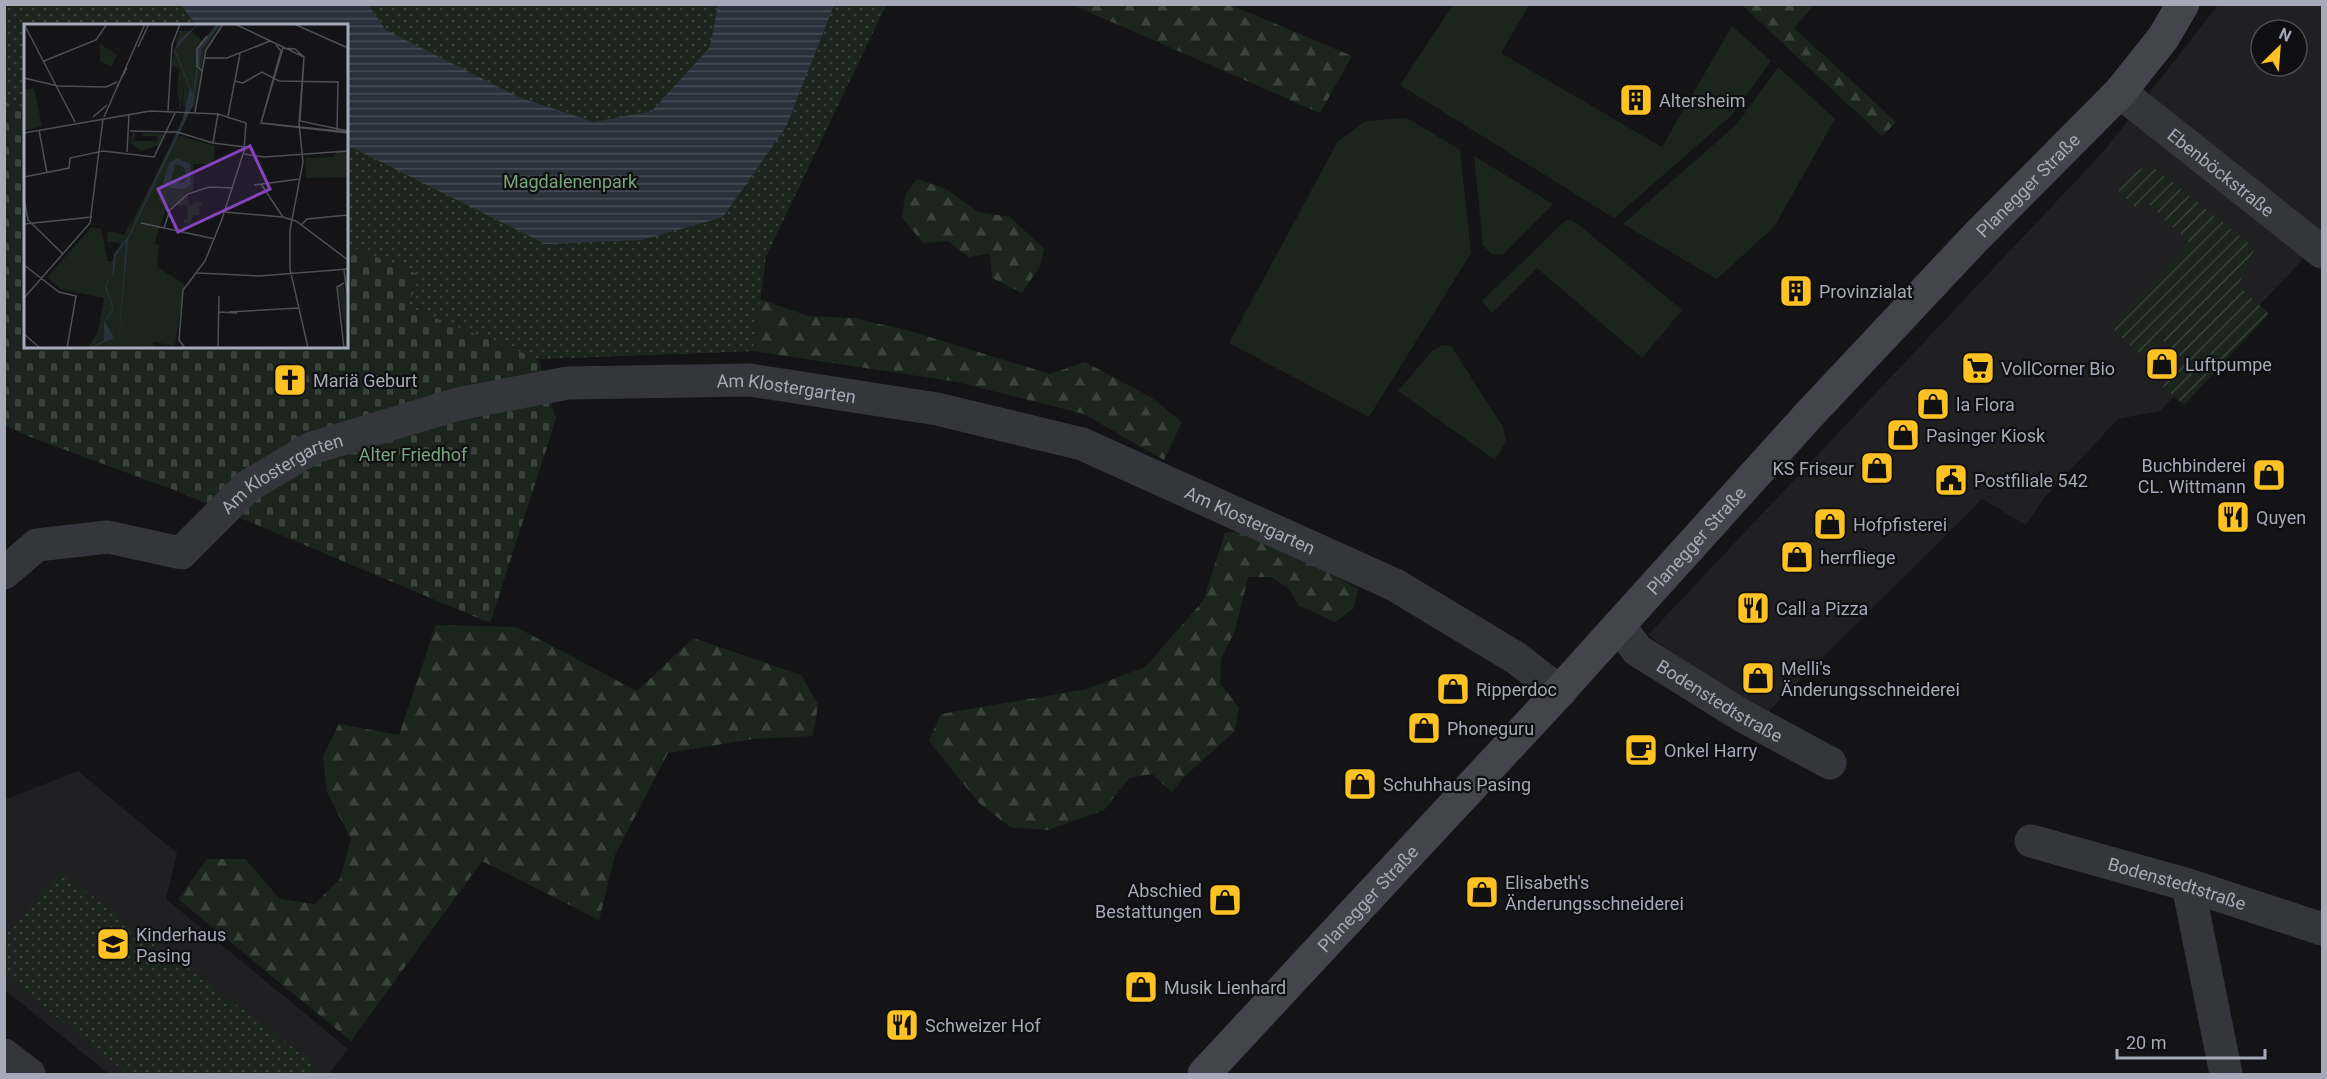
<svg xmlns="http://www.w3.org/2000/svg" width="2327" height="1079" font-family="Roboto,sans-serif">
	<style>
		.built { fill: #202023; fill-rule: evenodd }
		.grass { fill: #1c251d }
		.forest { fill: url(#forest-firs) }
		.cemetery { fill: url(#cemetery-stones) }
		.park { fill: url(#park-dots) }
		.garden { fill: url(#garden-furrows) }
		.water { fill: url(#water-rules) }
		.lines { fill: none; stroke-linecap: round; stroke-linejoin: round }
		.minor { stroke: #35363c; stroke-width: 33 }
		.secondary { stroke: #43444c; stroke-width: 33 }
		.labels { text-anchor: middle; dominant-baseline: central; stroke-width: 4.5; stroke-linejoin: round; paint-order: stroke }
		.poi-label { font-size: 18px; fill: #a5a9b8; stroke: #0f0f11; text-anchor: start }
		.street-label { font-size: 18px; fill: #a5a9b8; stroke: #0f0f11 }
		.park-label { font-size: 18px; fill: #7aa47f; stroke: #0f0f11 }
		.inset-river { fill: none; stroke: #29323b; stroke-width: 3 }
		.inset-road { fill: none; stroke: #4e5057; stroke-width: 1.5 }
		.view { fill: #8345be; fill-opacity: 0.15; stroke: #8345be; stroke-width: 3 }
		.inset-edge { fill: none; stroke: #a5a9b8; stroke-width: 3 }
	</style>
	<defs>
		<pattern id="forest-firs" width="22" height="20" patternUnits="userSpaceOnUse" patternTransform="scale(1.5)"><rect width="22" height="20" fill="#1c251d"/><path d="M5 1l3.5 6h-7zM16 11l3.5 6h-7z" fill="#3a423c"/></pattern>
		<pattern id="cemetery-stones" width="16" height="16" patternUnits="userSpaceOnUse" patternTransform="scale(1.5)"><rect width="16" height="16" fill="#1c251d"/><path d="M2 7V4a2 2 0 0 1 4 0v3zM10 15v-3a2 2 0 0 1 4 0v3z" fill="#3a423c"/></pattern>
		<pattern id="park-dots" width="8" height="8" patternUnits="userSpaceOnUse" patternTransform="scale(1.5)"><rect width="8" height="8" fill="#1c251d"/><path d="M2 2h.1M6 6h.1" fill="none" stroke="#3a423c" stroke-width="1.8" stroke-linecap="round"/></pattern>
		<pattern id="garden-furrows" width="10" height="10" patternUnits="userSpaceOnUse" patternTransform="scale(1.5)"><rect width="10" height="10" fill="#1c251d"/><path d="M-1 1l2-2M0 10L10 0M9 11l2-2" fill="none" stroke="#3a423c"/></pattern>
		<pattern id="water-rules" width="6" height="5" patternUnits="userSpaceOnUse" patternTransform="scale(1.5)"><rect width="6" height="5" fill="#29323b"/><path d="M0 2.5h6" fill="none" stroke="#454d55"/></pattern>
	</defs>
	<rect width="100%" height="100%" fill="#141416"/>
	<path class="built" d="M2218,5H2322V239L2160,411L2118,419L2045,497L2026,525L1982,499L1760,720L1648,635L2104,151ZM2261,30H2297V66H2261Z
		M78,771L177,853L166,899L348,1049L329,1074H109L5,990L4,798L6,799Z"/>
	<path class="grass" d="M1453,5H1529L1501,53L1662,147L1732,26L1771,61L1732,115L1614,218L1400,85Z
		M1778,67L1835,119L1774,227L1717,279L1623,224L1737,124Z
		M1407,118L1460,150L1471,253L1369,417L1229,343L1338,141L1366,121Z
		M1474,156L1553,204L1504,254L1493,255L1483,245Z
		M1566,220H1571L1579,225L1682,310L1642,358L1537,268L1492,313L1482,301Z
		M1442,345L1451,346L1503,427L1506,441L1495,460L1398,391L1432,351Z"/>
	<path class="forest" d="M886,5L766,256L760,299L808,316L854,318L910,331L1050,374L1085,362L1152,398L1182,422L1164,460L1084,414L957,382L753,351L538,359L408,307L420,275L347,245L346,145Z
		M1073,5H1231L1352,56L1320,113Z
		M1745,5H1814L1794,28L1896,122L1882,136L1744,7Z
		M917,179L946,189L978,212L1010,217L1044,249L1040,266L1022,293L992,278L990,254L968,257L948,241L923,243L902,217L905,196Z
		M1253,530L1358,589L1354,608L1335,622L1298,605L1289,589L1271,577H1248L1235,631L1221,659L1220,683L1239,708L1235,731L1185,776L1172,792L1152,774L1129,778L1104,810L1048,830L1010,827L979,803L929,741L941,714L1087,689L1145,667L1203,601L1225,533Z
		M436,625L516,627L637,691L693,638L801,675L818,704L813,736L753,739L668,753L615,855L599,920L482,861L351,1041L178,899L207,859H245L280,899L314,904L340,879L351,839L327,792L323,756L339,724L399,735Z"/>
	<path class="cemetery" d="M5,102L25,112L26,346H346L347,245L420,275L408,307L538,359L556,419L490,623L174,490L30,437L5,425Z"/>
	<path class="park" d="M4,5H886L766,256L753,351L538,359L408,307L420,275L347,245L346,26H26L25,112L5,102Z
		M61,872L316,1065L309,1074H128L5,976V936Z"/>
	<path class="garden" d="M2152,166L2255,248L2238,286L2269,314L2184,405L2162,386L2185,360L2161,339L2144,358L2111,327L2189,242L2145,201L2137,209L2117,189L2134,171Z"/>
	<path class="water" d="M181,5H368L386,30L521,98L594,122L652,111L710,47L718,5H834L786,127L723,217L642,240L545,244L347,145L346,26L196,25Z"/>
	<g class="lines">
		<g class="minor">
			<path id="s1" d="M2120,92L2322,252"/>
			<path id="s2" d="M4,573L37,545L108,537L181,553L248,486L312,448L458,404L567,383L750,380L937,409L1082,444L1395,585L1516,658L1560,692"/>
			<path id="s3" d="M1619,625L1637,650L1741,715L1830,763"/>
			<path id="s4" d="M2031,841L2188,885L2322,929"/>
			<path d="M2188,885L2226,1074"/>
			<path d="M4,1055L29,1074"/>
		</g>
		<path class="secondary" id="s5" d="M1204,1074L1548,704L1806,418L1975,238L2120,92L2163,38L2183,4"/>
	</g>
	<defs>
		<g id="building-square" transform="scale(1.725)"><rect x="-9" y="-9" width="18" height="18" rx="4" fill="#ffc223" stroke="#0f0f11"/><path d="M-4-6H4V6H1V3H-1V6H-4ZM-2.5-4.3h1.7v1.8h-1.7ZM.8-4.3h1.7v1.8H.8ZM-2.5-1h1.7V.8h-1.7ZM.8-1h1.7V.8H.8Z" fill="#111"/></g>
		<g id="shop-square" transform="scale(1.725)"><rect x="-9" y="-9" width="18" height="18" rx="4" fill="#ffc223" stroke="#0f0f11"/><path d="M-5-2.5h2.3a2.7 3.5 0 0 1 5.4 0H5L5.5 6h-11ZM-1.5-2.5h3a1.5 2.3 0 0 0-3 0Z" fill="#111"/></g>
		<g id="supermarket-square" transform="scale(1.725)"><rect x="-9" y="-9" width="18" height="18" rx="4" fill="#ffc223" stroke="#0f0f11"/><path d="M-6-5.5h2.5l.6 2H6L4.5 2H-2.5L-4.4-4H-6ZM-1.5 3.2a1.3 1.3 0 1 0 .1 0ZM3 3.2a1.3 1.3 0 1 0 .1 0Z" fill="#111"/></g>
		<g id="church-square" transform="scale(1.725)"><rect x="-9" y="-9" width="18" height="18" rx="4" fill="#ffc223" stroke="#0f0f11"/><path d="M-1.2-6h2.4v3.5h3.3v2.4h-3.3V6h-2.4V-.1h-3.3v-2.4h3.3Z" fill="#111"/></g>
		<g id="civic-square" transform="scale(1.725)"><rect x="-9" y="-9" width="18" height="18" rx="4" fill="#ffc223" stroke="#0f0f11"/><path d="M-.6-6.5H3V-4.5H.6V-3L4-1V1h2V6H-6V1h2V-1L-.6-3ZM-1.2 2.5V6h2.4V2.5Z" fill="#111"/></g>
		<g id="restaurant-square" transform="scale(1.725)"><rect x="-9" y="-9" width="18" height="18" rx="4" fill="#ffc223" stroke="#0f0f11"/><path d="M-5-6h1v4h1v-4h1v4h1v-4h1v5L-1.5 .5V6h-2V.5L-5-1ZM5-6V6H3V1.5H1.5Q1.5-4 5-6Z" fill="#111"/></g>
		<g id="cafe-square" transform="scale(1.725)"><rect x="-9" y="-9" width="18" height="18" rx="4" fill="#ffc223" stroke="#0f0f11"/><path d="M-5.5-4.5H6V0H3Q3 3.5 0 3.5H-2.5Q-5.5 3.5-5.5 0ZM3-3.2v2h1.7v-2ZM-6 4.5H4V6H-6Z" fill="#111"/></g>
		<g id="school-square" transform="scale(1.725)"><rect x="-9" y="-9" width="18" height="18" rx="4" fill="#ffc223" stroke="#0f0f11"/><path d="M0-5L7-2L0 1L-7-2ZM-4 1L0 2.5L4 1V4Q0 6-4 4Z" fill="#111"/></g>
	</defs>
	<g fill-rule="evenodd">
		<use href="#building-square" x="1636" y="100"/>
		<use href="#building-square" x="1796" y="291"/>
		<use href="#shop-square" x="2162" y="364"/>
		<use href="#supermarket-square" x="1978" y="368"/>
		<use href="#church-square" x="290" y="380"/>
		<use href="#shop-square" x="1933" y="404"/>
		<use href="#shop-square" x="1903" y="435"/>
		<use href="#shop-square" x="1877" y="468"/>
		<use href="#shop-square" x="2269" y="475"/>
		<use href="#civic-square" x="1951" y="480"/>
		<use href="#restaurant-square" x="2233" y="517"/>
		<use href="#shop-square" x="1830" y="524"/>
		<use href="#shop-square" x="1797" y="557"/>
		<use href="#restaurant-square" x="1753" y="608"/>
		<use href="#shop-square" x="1758" y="678"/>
		<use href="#shop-square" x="1453" y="689"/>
		<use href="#shop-square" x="1424" y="728"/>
		<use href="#cafe-square" x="1641" y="750"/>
		<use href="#shop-square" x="1360" y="784"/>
		<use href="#shop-square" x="1482" y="892"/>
		<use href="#shop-square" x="1225" y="900"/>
		<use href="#school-square" x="113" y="944"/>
		<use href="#shop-square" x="1141" y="987"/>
		<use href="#restaurant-square" x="902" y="1025"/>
	</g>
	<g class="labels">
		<g class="poi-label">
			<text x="1659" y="100">Altersheim</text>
			<text x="1819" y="291">Provinzialat</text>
			<text x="2185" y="364">Luftpumpe</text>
			<text x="2001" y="368">VollCorner Bio</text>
			<text x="313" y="380">Mariä Geburt</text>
			<text x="1956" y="404">la Flora</text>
			<text x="1926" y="435">Pasinger Kiosk</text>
			<text x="2246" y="465" text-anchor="end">Buchbinderei<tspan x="2246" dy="21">CL. Wittmann</tspan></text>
			<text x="1854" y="468" text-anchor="end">KS Friseur</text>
			<text x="1974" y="480">Postfiliale 542</text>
			<text x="2256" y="517">Quyen</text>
			<text x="1853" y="524">Hofpfisterei</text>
			<text x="1820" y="557">herrfliege</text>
			<text x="1776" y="608">Call a Pizza</text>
			<text x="1781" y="668">Melli's<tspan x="1781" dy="21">Änderungsschneiderei</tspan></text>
			<text x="1476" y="689">Ripperdoc</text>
			<text x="1447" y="728">Phoneguru</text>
			<text x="1664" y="750">Onkel Harry</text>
			<text x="1383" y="784">Schuhhaus Pasing</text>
			<text x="1505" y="882">Elisabeth's<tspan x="1505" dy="21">Änderungsschneiderei</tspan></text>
			<text x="1202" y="890" text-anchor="end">Abschied<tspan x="1202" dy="21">Bestattungen</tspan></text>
			<text x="136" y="934">Kinderhaus<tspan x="136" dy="21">Pasing</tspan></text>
			<text x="1164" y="987">Musik Lienhard</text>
			<text x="925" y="1025">Schweizer Hof</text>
		</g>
		<g class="street-label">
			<text stroke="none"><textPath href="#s1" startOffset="129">Ebenböckstraße</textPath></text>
			<text stroke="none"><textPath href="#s5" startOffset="1212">Planegger Straße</textPath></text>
			<text stroke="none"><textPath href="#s2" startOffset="842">Am Klostergarten</textPath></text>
			<text stroke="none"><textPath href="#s2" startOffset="320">Am Klostergarten</textPath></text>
			<text stroke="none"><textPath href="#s2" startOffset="1328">Am Klostergarten</textPath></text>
			<text stroke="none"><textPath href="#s5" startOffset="726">Planegger Straße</textPath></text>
			<text stroke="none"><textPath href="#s3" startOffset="128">Bodenstedtstraße</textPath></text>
			<text stroke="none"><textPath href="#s4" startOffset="152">Bodenstedtstraße</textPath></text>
			<text stroke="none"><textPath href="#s5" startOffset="240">Planegger Straße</textPath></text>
		</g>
		<g class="park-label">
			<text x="570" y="181">Magdalenenpark</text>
			<text x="413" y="454">Alter Friedhof</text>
		</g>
	</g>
	<g transform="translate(24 24)">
		<rect width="324" height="324" fill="#141416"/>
		<path d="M76,20L93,31L87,43L76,37ZM10,64L18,102L0,106V66ZM108,109H112L109,117H133V112H119V109L140,110L135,121L117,127L107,120ZM108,194L103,211L97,219L83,218L84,207L100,211Z" fill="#1c251d"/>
		<path d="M148,36L157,45L160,60L157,84L147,82L155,83L156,78L153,70L155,45L148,42ZM173,178L180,179L175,183V191H169L167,200L158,198L164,194L163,182Z" fill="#1c251d"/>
		<path d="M156,168L164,172L165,181L130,182L133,169Z" fill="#1c251d"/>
		<path d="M193,0H197L181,26L170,84L159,83L160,60L155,42L148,41L155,7H167L178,17ZM152,111L191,122L189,140H169L170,165L162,169H133L130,182H143L130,220L135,221L133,243L160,260L151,322L130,318L128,324H64L74,307L80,274L37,265L23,253L68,203L77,205L84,237H88ZM312,128H324V153L282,154L281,134L310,133ZM320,261L324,282V324L314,262Z" fill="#1c251d"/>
		<path d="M174,0L151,26L169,70L172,46L174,45L169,81L104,216L94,324L102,218L92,231L90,250L82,261L90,285L81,298L90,314L67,324L80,316V298L89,285L81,263L82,259L88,253L90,230L104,213L158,97L166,65L150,27L155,16ZM153,134L166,140L167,160L160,165L146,164L139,159L145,139ZM151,140L160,143L163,154L160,159L147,157Z" fill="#29323b" fill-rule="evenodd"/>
		<path class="inset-river" d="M174,44L176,24L195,0"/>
		<path class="inset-road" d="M0,0L51,98M211,0L280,33L275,99L279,138L266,206V245L284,324M270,0L324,24M252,21L257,27L237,99L324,109M114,23L125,0M181,34H203L246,17M20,37L72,16L83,0M178,47L173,42V25L183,12M0,54L34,62L82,63L93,58M210,57L219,59L238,48L255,57L314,58L313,107M93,62L103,44M144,87L148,21L156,0M171,88L182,26L199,0M204,92L216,30M69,93L83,81M80,93L121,0M15,106L23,149M106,107L153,108L189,119L221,123M324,107L276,97L280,33L271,25L259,24L237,99L324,108M0,109L126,87L194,90L222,99L220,127L198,195L181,237L159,266L155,316L161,324M189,119L194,90M103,128L105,91M220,130L240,133L324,127M0,153L45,144L46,134L79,127L130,133L151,89M237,160L259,193L272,197L324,236M230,161L276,155M0,175L4,196L39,230M201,188L258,193M117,199L191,215M0,200L68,193M277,201L283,195L324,191M140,204L146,186L164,170L185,163L209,164M0,241L35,268L52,272L43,324M320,246L324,276M173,249L235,252L324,245M0,274L66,199L79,95M195,288L213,289M205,288L275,284M0,310L16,324M194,323L195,272M188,324H221M320,324L313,263L320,259"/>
		<path class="view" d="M226,122L246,165L154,208L134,165Z"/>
		<rect width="324" height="324" class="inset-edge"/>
	</g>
	<rect width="2327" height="1079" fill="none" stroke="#a5a9b8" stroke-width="12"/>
	<g transform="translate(2279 48) rotate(25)"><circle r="28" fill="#0f0f11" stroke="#4b4d54" stroke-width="1.5"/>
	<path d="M0-4.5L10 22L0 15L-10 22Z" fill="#ffc223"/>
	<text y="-9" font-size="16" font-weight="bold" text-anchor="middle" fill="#a5a9b8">N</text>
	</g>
	<path d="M2117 1049v9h148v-9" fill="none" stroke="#a5a9b8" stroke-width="3"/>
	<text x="2126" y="1049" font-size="18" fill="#a5a9b8" stroke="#0f0f11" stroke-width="4.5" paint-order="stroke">20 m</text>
</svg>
